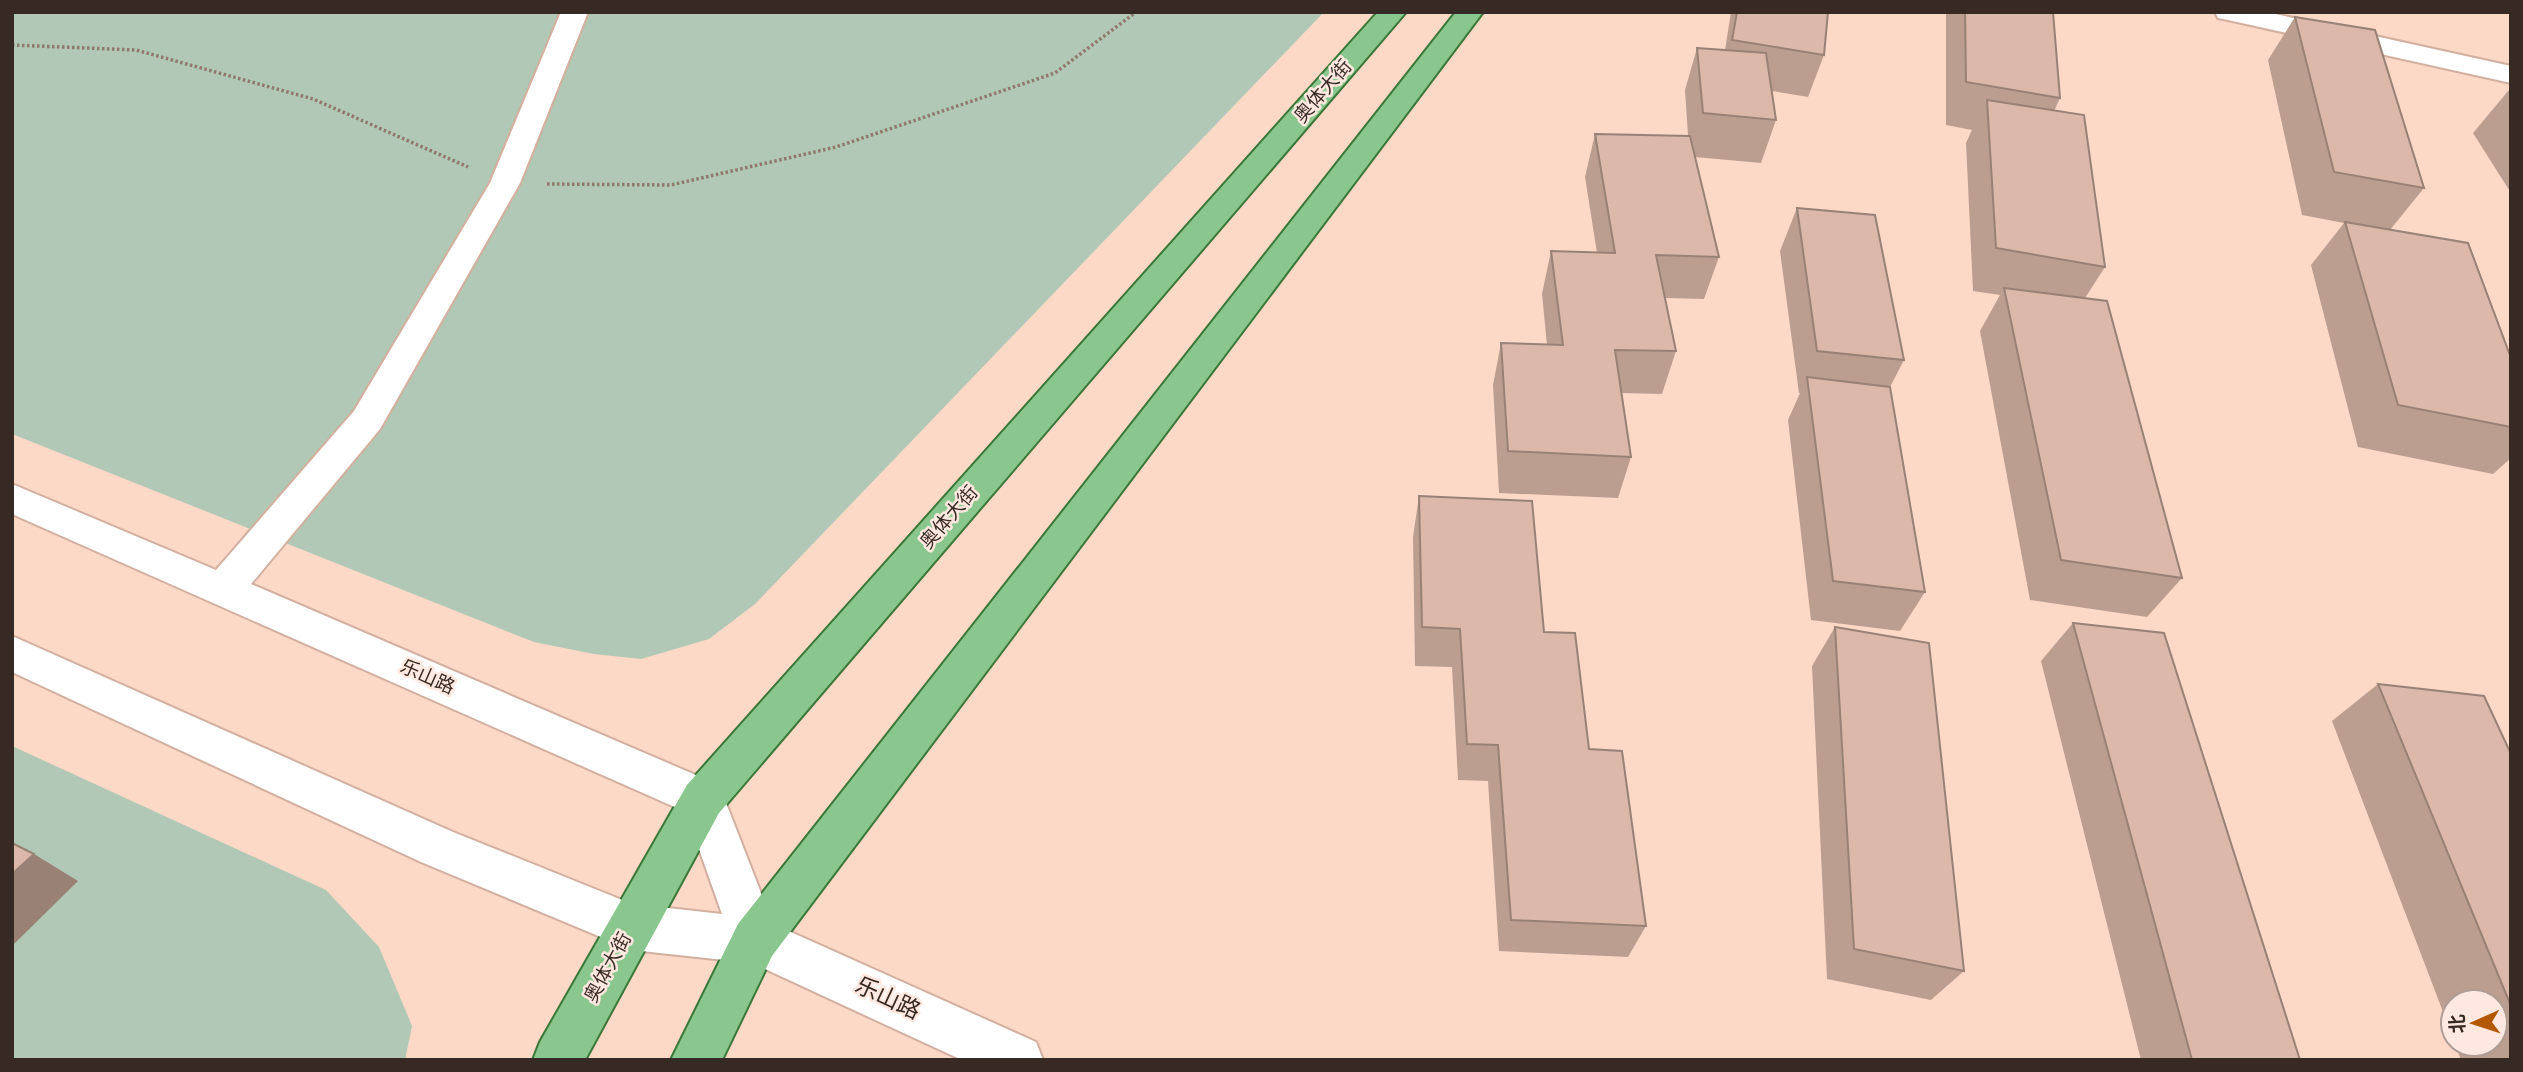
<svg xmlns="http://www.w3.org/2000/svg" width="2523" height="1072" font-family="Overpass,'Noto Sans SC',sans-serif">
	<style>
		.green { fill: #b0c8b5 }
		.lines { fill: none; stroke-linecap: round; stroke-linejoin: round }
		.minor-casing { stroke: #d2af9f; stroke-width: 4 }
		.major-casing { stroke: #3a7738; stroke-width: 4 }
		.path { stroke: #90786d; stroke-width: 3.5; stroke-dasharray: 2.5 2.5; stroke-linecap: butt }
		.minor { fill: #fff; fill-rule: evenodd }
		.major { fill: #8ac78e; fill-rule: evenodd }
		.wall { fill: #bc9e91 }
		.shaded-wall { fill: #998176 }
		.building { fill: #dbb8a9; stroke: #998176; stroke-width: 2 }
		.labels { text-anchor: middle; dominant-baseline: central; stroke-width: 5; stroke-linejoin: round; paint-order: stroke }
		.street-label { font-size: 19px; fill: #372923; stroke: #ffe8df }
		.near-street-label { font-size: 23px; fill: #372923; stroke: #ffe8df }
	</style>
	<rect width="100%" height="100%" fill="#fcd8c7"/>
	<path class="green" d="M12,12H1324L755,604L709,639L641,659L594,654L534,642L12,434Z
		M12,746L326,890L379,947L412,1026L405,1060H12Z"/>
	<g class="lines">
		<g class="minor-casing">
			<path id="minor" d="M561,12H588L520,183L380,429L251,584L719,785L773,924L1036,1042L1043,1060H962L752,963L632,950L421,862L12,672V636L453,832L632,904L722,914L686,812L12,514V484L216,570L354,411L490,183Z
				M2215,12H2266L2511,66V83L2228,20L2218,18Z"/>
		</g>
		<g class="major-casing">
			<path id="major" d="M1378,12H1406L719,813L585,1060H533L540,1042L687,785Z
				M1456,12H1483L772,956L722,1060H671L738,924Z"/>
		</g>
		<path class="path" d="M12,45L136,50L313,99L468,167
			M547,184L671,185L836,147L1055,73L1136,12"/>
		<use href="#minor" class="minor"/>
		<use href="#major" class="major"/>
	</g>
	<path class="wall" d="M1731,12H1828L1824,55L1808,97L1772,91L1776,120L1761,163L1695,157L1719,257L1704,299L1665,298L1676,351L1662,394L1622,393L1631,457L1618,498L1499,493L1493,385L1501,343L1547,345L1542,294L1551,251L1597,253L1585,177L1595,134L1688,136L1685,90L1697,48L1725,50Z
		M1946,12H2053L2060,98L2054,111L2105,267L2085,298L2182,578L2147,617L2030,600L1980,331L2000,295L1973,291L1966,143L1972,130L1946,125Z
		M2295,17L2424,188L2390,230L2511,358V458L2493,474L2358,447L2311,265L2344,223L2302,215L2268,60Z
		M2509,90H2511V193L2473,133Z
		M1797,208L1904,360L1890,387L1925,592L1900,631L1811,620L1788,420L1800,393H1799L1780,251Z
		M1419,496L1544,632L1589,749L1646,926L1628,957L1499,951L1488,781L1458,780L1452,667L1415,666L1413,537Z
		M2073,623L2300,1060H2141L2041,661Z
		M1835,627L1964,971L1931,1000L1827,979L1812,666Z
		M2378,684L2511,754V1060H2461L2455,1044H2495V1002H2453V1038L2332,721Z"/>
	<path class="shaded-wall" d="M34,854L78,881L12,946V874Z"/>
	<path class="building" d="M1737,12H1828L1824,55L1732,40Z
		M1965,12H2053L2060,98L1966,82Z
		M2295,17L2375,30L2424,188L2334,172Z
		M1697,48L1766,53L1776,120L1703,113Z
		M1987,100L2084,115L2105,267L1996,248Z
		M1595,134L1690,136L1719,257L1656,255L1676,351L1615,350L1631,457L1508,451L1501,343L1563,345L1551,251L1615,253Z
		M1797,208L1875,215L1904,360L1817,351Z
		M2345,222L2468,243L2511,358V427L2398,405Z
		M2004,288L2107,301L2182,578L2061,560Z
		M1807,377L1890,387L1925,592L1833,581Z
		M1419,496L1532,501L1544,632L1575,633L1589,749L1622,751L1646,926L1511,920L1498,745L1467,744L1460,629L1422,627Z
		M2073,623L2164,633L2300,1060H2192Z
		M1835,627L1929,643L1964,971L1854,949Z
		M2378,684L2484,696L2511,754V1006Z
		M12,843L34,854L12,874Z"/>
	<g class="labels">
		<g class="street-label">
			<text transform="translate(1324 92) rotate(-49)">奥体大街</text>
			<text transform="translate(950 518) rotate(-49)">奥体大街</text>
			<text transform="translate(427 678) rotate(24)">乐山路</text>
			<text transform="translate(609 968) rotate(-61)">奥体大街</text>
		</g>
		<g class="near-street-label">
			<text transform="translate(887 1000) rotate(25)">乐山路</text>
		</g>
	</g>
	<rect width="2523" height="1072" fill="none" stroke="#372923" stroke-width="28"/>
	<g transform="translate(2474 1023) rotate(267)"><circle r="33" fill="#ffe8df" stroke="#af9c94" stroke-width="2"/>
	<path d="M0-5L12 26L0 18L-12 26Z" fill="#b45800"/>
	<text y="-10" font-size="19" font-weight="bold" text-anchor="middle" fill="#372923">北</text>
	</g>
</svg>
